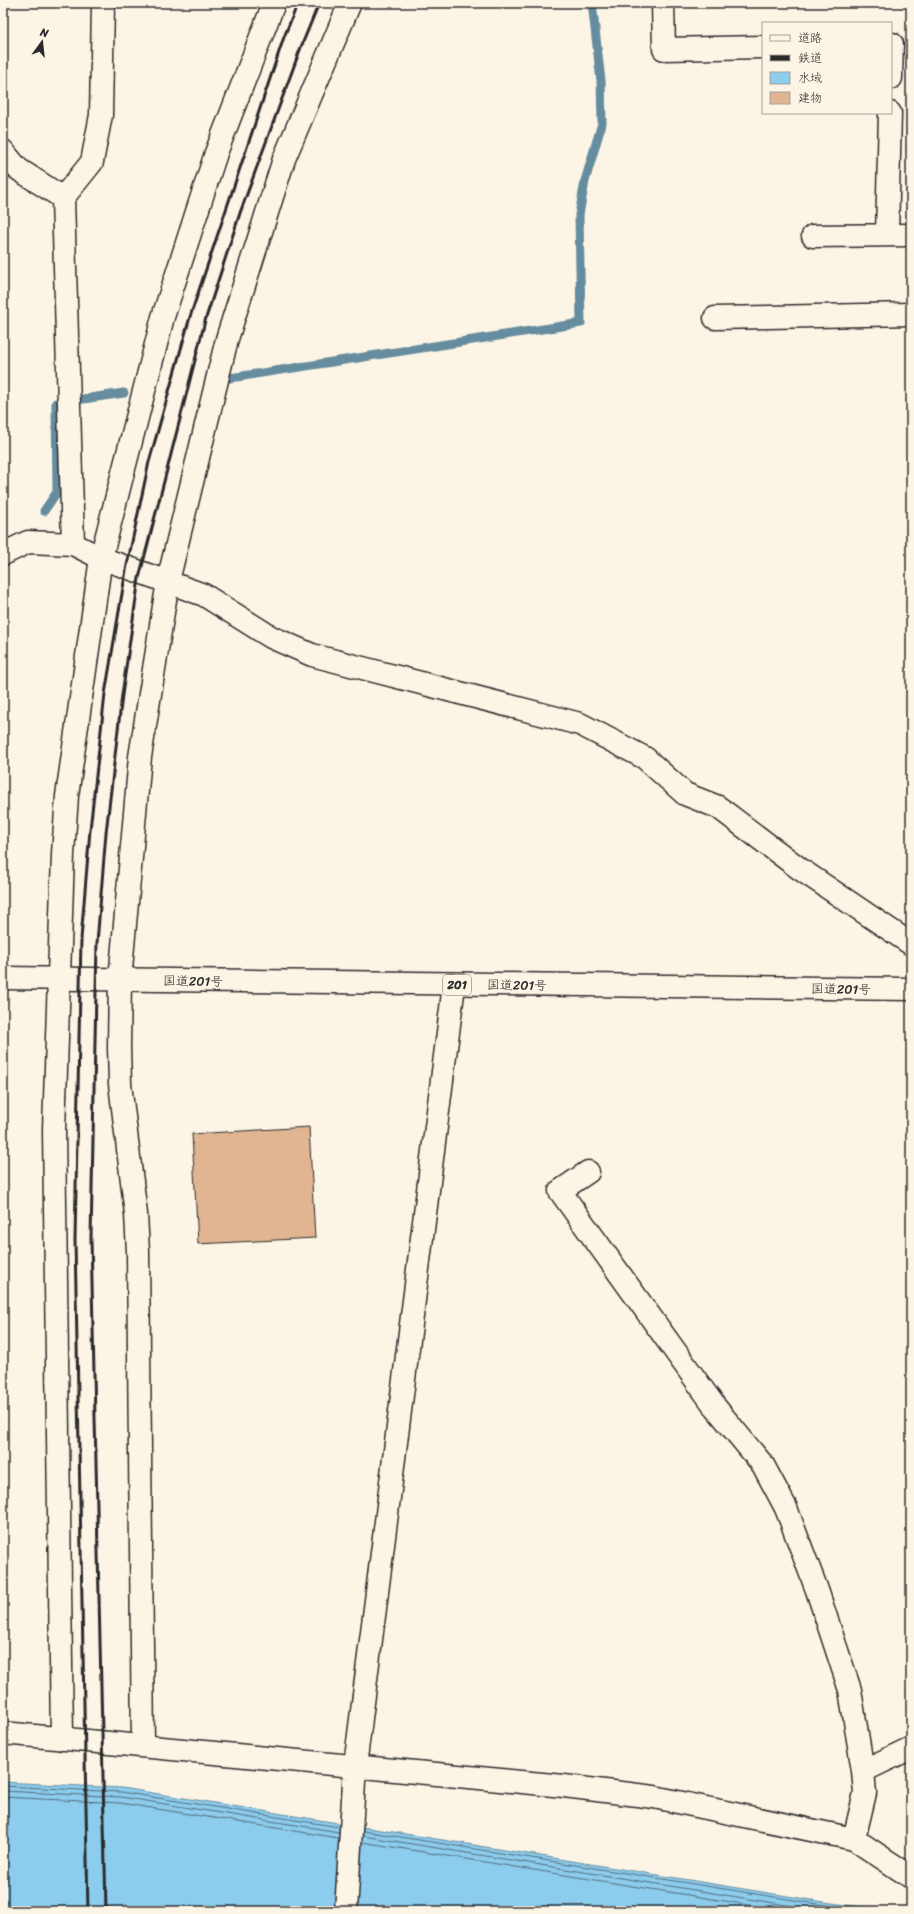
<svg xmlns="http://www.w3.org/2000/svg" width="914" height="1914" font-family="Sriracha,'Klee One',sans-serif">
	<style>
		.water { fill: #8ccced; stroke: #658c9f }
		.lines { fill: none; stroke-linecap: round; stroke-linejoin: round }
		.shore { stroke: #526b79; stroke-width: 1 }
		.stream { stroke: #658c9f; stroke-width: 9 }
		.building { fill: #e1b592; stroke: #2b2b2b }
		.minor-casing { stroke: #2b2b2b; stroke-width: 25 }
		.highway-casing { stroke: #2b2b2b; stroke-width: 25 }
		.minor { stroke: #fcf5e5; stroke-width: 22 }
		.highway { stroke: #fcf5e5; stroke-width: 22 }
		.rail { stroke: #2b2b2b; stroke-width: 3 }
		.labels { text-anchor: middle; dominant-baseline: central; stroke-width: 3.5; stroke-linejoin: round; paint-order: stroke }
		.shield { fill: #fcf5e5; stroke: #6a6863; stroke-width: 1 }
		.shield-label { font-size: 12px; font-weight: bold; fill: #2b2b2b }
		.street-label { font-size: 13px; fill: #2b2b2b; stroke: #fcf5e5 }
	</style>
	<rect width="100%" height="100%" fill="#fcf5e5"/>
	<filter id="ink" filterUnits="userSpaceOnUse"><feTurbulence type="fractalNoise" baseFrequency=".025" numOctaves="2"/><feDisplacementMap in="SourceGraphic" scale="8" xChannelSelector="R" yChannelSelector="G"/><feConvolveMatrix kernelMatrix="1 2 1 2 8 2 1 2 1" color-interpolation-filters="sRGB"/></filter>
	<g filter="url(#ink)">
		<path class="water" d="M3,1782L122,1788L824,1902L893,1911H3Z"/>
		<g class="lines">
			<path class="shore" d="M3,1786L121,1792L339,1827
				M3,1791L121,1797L339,1832
				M3,1797L120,1803L338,1838
				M363,1831L862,1911
				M363,1836L823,1911
				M362,1842L786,1911"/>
			<path class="stream" d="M230,378L581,323L579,215L585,181L602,123L601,81L592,3
				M44,511L57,492L56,403L124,393"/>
		</g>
		<path class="building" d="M309,1127L315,1238L198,1244L192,1134Z"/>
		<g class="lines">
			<g class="minor-casing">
				<path id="minor" d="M663,3L664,49L763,47
					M891,78L892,44
					M3,151L18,169L63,198
					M887,235L890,113
					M813,236L911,235
					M715,318L911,314
					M73,544L63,198L92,162L101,115L103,3
					M3,554L28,542L73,544L101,558L204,595L271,637L312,655L580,724L645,758L685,794L718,807L800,869L911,944
					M588,1172L560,1191L716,1408L763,1465L786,1508L817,1590L850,1690L863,1771L865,1793L854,1839
					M3,1733L564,1786L654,1797L854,1839L911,1877
					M62,1739L54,1130L63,854L67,796L101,558L163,317L216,153L274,3
					M143,1746L138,1252L136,1214L120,1084L119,1047L120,980L140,757L168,581L227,339L284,159L350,3
					M863,1771L911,1748
					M346,1911L355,1766L454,985"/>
			</g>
			<g class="highway-casing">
				<path id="highway" d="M3,978L911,989"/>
			</g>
			<use href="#minor" class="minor"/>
			<use href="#highway" class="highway"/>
			<path class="rail" d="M88,1911L75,1240L81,939L90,830L105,694L126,570L149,462L190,317L284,37L298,3
				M106,1911L91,1238L97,943L106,833L122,695L139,578L168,466L205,321L240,213L301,47L319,3"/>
		</g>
	</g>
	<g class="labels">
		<rect class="shield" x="443" y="975" width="28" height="20" rx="3"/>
		<g class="shield-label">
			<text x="457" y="985">201</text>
		</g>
		<g class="street-label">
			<text transform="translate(193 981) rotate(1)">国道201号</text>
			<text transform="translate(517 985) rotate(1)">国道201号</text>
			<text transform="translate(841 989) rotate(1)">国道201号</text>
		</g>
	</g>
	<rect width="914" height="1914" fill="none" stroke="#fcf5e5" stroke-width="16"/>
	<rect x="8" y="8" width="898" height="1898" fill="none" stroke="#2b2b2b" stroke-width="1.5" filter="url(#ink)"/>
	<rect x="762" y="22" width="130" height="92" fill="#fcf5e5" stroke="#a8a49b"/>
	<rect x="770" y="35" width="20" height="6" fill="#fcf5e5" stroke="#a8a49b"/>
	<text x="798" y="42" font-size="12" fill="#2b2b2b">道路</text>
	<rect x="770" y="55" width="20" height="6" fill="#2b2b2b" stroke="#a8a49b"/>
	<text x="798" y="62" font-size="12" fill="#2b2b2b">鉄道</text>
	<rect x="770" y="72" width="20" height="12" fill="#8ccced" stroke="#a8a49b"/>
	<text x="798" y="82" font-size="12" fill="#2b2b2b">水域</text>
	<rect x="770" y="92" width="20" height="12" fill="#e1b592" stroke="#a8a49b"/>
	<text x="798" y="102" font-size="12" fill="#2b2b2b">建物</text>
	<g transform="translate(42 42) rotate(15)" stroke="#fcf5e5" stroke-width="3" paint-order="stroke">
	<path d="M0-3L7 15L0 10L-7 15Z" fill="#2b2b2b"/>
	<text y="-6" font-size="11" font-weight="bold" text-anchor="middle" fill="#2b2b2b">N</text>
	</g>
</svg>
